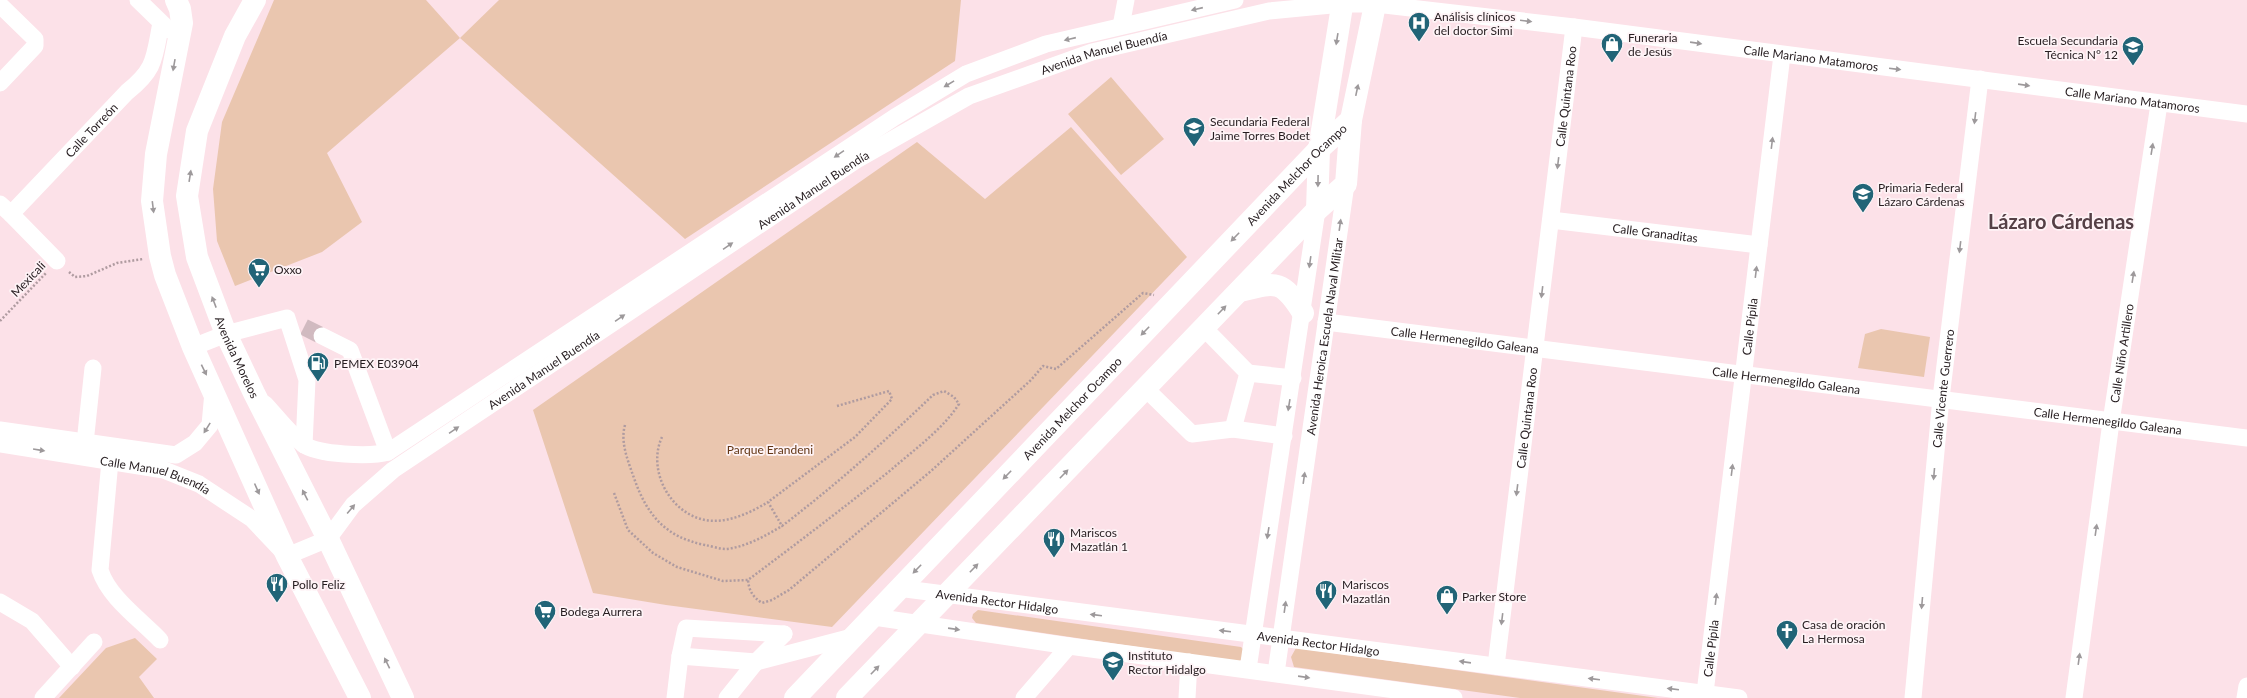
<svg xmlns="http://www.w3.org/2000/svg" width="2247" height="698" font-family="Lato,sans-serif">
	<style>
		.green { fill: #eac6af }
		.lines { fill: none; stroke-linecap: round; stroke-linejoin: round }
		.minor-tunnel { stroke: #d1bac0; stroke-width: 17; stroke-dasharray: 17 8; stroke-linecap: butt }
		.path { stroke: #af9ba0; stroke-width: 2.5; stroke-dasharray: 2 2; stroke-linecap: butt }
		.minor { stroke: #fff; stroke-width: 17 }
		.major { stroke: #fff; stroke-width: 22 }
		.oneway { fill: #9d999b }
		.labels { text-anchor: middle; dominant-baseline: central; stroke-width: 3.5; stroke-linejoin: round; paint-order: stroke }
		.poi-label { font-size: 12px; fill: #261d20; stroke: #fef3f6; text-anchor: start }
		.street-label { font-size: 12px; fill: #261d20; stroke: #fef3f6 }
		.park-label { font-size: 12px; fill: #623614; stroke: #fef3f6 }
		.town-label { font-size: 20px; font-weight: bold; fill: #554046; stroke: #fef3f6 }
	</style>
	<rect width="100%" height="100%" fill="#fce1e8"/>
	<path class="green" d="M274,0H426L460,38L499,0H961L955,61L685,239L460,38L327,153L362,222L322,252L235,286L217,241L213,189L222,122Z
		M1111,77L1164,139L1121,175L1068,114Z
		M1071,127L1187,257L832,627L666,605L593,593L533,410L917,142L985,199Z
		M1881,329L1930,337L1924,377L1858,368L1865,334Z
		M978,610L1241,647L1244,650L1241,660L1239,662L976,623L972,618L973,614Z
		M135,638L157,659L139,677L154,698H59L106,648Z
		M1296,648L1658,698H1520L1294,667L1291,657Z"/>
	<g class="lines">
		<path class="minor-tunnel" d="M304,327L322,336"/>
		<path class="path" d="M69,272L75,277L87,276L117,263L143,259
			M0,321L47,272
			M837,406L889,391L892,399L855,437L768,502L782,526C836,485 885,441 933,395L944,391L954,397L959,404C943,429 915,449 892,469C845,507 796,544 748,580C749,591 753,597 762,603L772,600L789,590L931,471L1031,380L1043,366L1056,369L1143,293L1154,295
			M625,425C620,442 628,461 634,478C647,515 665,537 705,545C711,546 719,549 726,549C746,547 765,536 782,526
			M662,437C647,469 669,513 705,520C727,524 750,513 768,502
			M614,493L628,530L653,553L677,567L723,581L748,580"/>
		<g class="minor">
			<path d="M138,0L169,30"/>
			<path d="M0,5L35,39V46L0,83"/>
			<path d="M1121,26L1126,0"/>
			<path id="s1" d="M0,204L11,214L127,92C156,69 154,58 161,23"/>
			<path d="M11,214L57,261"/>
			<path id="s2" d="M1551,220L1759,245"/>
			<path id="s3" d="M1326,322L2247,438"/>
			<path d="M1204,328L1248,373L1233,429"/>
			<path d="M322,336L350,350L388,452"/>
			<path d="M193,347L226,334L287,318L307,380L304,445"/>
			<path d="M1248,373L1293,378"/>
			<path d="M1146,389L1192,434L1233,429L1284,436"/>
			<path d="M265,404C277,417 289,433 303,444C317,455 371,457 388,452L895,117L966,74L1046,44L1235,0"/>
			<path d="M0,430L176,455L195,443L210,425L213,392"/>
			<path d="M85,443L93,368"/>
			<path id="s4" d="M0,444L164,470L199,484L252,519L287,556L328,539L353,505L393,470L858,159L969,96L1092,52L1269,11L1342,4H1376L1574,27L2247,114"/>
			<path d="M110,461L100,570C109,598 140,619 160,640"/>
			<path id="s5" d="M898,588L1739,698"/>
			<path d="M0,602L32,621L72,667"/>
			<path d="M874,617L1069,646L1454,698"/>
			<path d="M680,656L756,662L852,637"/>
			<path id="s6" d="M1496,666L1574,27"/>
			<path d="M1248,669L1317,210"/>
			<path id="s7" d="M1276,673L1346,184"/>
			<path id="s8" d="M1705,693L1782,55"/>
			<path d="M43,698L94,642"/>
			<path d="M675,698L680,656L686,628L784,634"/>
			<path d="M727,698L756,662L784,634"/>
			<path d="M1024,698L1069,646"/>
			<path d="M1187,698L1189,662"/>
			<path id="s9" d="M1913,698L1941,398L1980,79"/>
			<path id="s10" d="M2074,698L2111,422L2159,104"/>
			<path d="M2245,698L2247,686"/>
		</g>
		<g class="major">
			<path d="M176,0L180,9L182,23L156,154L152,201L160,256L165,275L193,347L287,556L360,698"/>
			<path id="s11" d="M255,0L235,36L197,131L187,196L197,257L226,334L254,393L328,539L403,698"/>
			<path d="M1317,210L1319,149L1343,0"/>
			<path d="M1240,291C1276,282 1282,279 1303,313"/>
			<path id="s12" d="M795,698L1319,149L1351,120"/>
			<path d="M847,698L1317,210L1346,184L1351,120L1376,0"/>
		</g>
	</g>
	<defs><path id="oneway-solid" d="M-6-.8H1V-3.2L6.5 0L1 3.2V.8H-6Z"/></defs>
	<g class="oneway">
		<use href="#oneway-solid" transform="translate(1197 9) rotate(167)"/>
		<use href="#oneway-solid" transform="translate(1526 21) rotate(7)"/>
		<use href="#oneway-solid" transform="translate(1070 39) rotate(167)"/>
		<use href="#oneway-solid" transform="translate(1337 39) rotate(99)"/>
		<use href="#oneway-solid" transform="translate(1696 43) rotate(8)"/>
		<use href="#oneway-solid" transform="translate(174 65) rotate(100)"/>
		<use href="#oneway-solid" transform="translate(1895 69) rotate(7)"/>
		<use href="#oneway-solid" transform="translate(949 84) rotate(149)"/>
		<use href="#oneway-solid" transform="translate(2024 85) rotate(8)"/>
		<use href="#oneway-solid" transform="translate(1357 90) rotate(-78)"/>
		<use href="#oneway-solid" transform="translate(1975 118) rotate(97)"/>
		<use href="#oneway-solid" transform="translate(1772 143) rotate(-83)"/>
		<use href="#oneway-solid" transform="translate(2152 149) rotate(-81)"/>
		<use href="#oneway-solid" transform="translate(839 154) rotate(146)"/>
		<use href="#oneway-solid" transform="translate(1558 163) rotate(97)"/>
		<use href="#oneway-solid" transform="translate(190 176) rotate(-81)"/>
		<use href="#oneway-solid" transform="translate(1318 181) rotate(91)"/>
		<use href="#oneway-solid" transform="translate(153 207) rotate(83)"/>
		<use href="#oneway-solid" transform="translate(1340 225) rotate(-82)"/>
		<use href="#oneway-solid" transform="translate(1235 237) rotate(134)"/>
		<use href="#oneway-solid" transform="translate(728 246) rotate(-34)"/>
		<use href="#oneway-solid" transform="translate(1960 247) rotate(97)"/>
		<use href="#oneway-solid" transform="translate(1310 262) rotate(98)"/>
		<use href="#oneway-solid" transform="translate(1756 272) rotate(-83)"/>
		<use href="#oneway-solid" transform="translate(2133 277) rotate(-81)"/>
		<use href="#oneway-solid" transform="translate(1542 292) rotate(97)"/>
		<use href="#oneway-solid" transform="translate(214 302) rotate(-111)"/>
		<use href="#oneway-solid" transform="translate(1222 310) rotate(-46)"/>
		<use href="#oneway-solid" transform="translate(620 318) rotate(-34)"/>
		<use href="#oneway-solid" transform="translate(1145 331) rotate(134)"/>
		<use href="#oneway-solid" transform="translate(204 370) rotate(64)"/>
		<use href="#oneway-solid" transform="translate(1289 405) rotate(99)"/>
		<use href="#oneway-solid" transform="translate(207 428) rotate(122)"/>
		<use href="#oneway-solid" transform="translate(454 430) rotate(-34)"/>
		<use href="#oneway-solid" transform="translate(39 450) rotate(9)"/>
		<use href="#oneway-solid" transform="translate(1732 470) rotate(-83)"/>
		<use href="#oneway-solid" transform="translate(1064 474) rotate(-46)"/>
		<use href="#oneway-solid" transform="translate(1934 474) rotate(95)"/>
		<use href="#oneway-solid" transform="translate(1007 475) rotate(134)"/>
		<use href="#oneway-solid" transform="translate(1304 478) rotate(-82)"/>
		<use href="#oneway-solid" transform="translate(257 489) rotate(66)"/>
		<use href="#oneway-solid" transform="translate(1517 490) rotate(97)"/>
		<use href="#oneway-solid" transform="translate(305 495) rotate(-117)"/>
		<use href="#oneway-solid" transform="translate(351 509) rotate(-50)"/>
		<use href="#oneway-solid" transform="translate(2096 530) rotate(-82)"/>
		<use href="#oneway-solid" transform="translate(1268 533) rotate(99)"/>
		<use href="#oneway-solid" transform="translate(974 568) rotate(-46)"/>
		<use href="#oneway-solid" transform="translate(917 569) rotate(134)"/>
		<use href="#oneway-solid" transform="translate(1716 599) rotate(-83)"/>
		<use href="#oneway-solid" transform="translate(1922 603) rotate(95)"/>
		<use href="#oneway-solid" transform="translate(1285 607) rotate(-82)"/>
		<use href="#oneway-solid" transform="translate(1096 615) rotate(-173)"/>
		<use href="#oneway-solid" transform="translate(1502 619) rotate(97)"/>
		<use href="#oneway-solid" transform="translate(954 629) rotate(8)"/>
		<use href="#oneway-solid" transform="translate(1225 631) rotate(-173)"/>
		<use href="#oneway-solid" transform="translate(2079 659) rotate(-82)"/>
		<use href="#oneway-solid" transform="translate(1465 662) rotate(-172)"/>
		<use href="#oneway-solid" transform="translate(387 663) rotate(-116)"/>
		<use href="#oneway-solid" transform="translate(875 670) rotate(-46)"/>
		<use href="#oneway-solid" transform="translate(1304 677) rotate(8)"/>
		<use href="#oneway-solid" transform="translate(1594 679) rotate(-173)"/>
		<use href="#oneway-solid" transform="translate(1673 689) rotate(-173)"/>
	</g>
	<defs>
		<g id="hospital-pin" transform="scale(1.15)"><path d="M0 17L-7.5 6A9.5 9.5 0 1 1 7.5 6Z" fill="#216477" stroke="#fef3f6"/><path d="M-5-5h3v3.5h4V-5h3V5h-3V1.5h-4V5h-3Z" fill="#fff"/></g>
		<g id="shop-pin" transform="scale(1.15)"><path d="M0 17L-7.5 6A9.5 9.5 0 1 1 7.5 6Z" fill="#216477" stroke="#fef3f6"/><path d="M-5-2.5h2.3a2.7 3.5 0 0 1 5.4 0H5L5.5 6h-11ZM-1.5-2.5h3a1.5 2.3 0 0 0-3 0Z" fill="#fff"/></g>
		<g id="school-pin" transform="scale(1.15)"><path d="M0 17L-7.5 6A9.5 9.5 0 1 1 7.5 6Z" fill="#216477" stroke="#fef3f6"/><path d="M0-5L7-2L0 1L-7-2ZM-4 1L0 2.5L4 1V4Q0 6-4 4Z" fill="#fff"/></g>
		<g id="supermarket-pin" transform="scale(1.15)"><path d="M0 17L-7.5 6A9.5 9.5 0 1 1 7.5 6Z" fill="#216477" stroke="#fef3f6"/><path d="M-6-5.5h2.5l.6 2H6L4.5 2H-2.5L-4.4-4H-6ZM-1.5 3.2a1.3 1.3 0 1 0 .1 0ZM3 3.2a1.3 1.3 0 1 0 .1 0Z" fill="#fff"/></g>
		<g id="fuel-pin" transform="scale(1.15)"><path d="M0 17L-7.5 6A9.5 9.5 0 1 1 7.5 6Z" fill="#216477" stroke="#fef3f6"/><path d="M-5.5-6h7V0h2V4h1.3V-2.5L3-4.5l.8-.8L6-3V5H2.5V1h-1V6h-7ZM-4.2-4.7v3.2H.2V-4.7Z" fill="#fff"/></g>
		<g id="restaurant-pin" transform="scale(1.15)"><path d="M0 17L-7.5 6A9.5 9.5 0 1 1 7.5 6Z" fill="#216477" stroke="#fef3f6"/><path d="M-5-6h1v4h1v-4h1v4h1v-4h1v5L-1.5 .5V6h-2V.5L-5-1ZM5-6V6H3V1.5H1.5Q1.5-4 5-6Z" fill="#fff"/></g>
		<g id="church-pin" transform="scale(1.15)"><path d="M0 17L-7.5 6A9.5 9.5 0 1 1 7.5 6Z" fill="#216477" stroke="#fef3f6"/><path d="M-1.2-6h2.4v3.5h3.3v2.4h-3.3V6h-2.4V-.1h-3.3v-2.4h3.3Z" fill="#fff"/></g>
	</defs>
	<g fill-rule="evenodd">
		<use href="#hospital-pin" x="1419" y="23"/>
		<use href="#shop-pin" x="1612" y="44"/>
		<use href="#school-pin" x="2133" y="47"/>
		<use href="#school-pin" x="1194" y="128"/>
		<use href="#school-pin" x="1863" y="194"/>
		<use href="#supermarket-pin" x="259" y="269"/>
		<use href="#fuel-pin" x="318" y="363"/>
		<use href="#restaurant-pin" x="1054" y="539"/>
		<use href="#restaurant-pin" x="277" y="584"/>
		<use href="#restaurant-pin" x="1326" y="591"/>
		<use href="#shop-pin" x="1447" y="596"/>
		<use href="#supermarket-pin" x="545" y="611"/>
		<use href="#church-pin" x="1787" y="631"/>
		<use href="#school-pin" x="1113" y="662"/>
	</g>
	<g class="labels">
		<g class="poi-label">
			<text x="1434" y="16">Análisis clínicos<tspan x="1434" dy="14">del doctor Simi</tspan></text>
			<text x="1628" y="37">Funeraria<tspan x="1628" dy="14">de Jesús</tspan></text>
			<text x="2118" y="40" text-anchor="end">Escuela Secundaria<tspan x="2118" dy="14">Técnica N° 12</tspan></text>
			<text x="1210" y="121">Secundaria Federal<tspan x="1210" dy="14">Jaime Torres Bodet</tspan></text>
			<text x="1878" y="187">Primaria Federal<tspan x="1878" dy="14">Lázaro Cárdenas</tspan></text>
			<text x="274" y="269">Oxxo</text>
			<text x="334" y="363">PEMEX E03904</text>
			<text x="1070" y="532">Mariscos<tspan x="1070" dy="14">Mazatlán 1</tspan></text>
			<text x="292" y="584">Pollo Feliz</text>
			<text x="1342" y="584">Mariscos<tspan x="1342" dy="14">Mazatlán</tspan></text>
			<text x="1462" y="596">Parker Store</text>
			<text x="560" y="611">Bodega Aurrera</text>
			<text x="1802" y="624">Casa de oración<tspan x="1802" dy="14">La Hermosa</tspan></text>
			<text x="1128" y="655">Instituto<tspan x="1128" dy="14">Rector Hidalgo</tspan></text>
		</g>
		<g class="street-label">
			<text stroke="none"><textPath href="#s4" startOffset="1287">Avenida Manuel Buendía</textPath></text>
			<text stroke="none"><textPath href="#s4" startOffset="2003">Calle Mariano Matamoros</textPath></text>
			<text stroke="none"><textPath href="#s6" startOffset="574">Calle Quintana Roo</textPath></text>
			<text stroke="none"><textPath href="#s4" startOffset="2327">Calle Mariano Matamoros</textPath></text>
			<text stroke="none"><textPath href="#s1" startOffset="131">Calle Torreón</textPath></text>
			<text stroke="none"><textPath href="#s12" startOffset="725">Avenida Melchor Ocampo</textPath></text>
			<text stroke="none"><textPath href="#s4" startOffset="963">Avenida Manuel Buendía</textPath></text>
			<text stroke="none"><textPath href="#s2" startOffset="105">Calle Granaditas</textPath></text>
			<text transform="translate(28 279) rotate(-46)">Mexicali</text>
			<text stroke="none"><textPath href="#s8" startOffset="369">Calle Pípila</textPath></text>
			<text stroke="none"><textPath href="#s7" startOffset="340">Avenida Heroica Escuela Naval Militar</textPath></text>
			<text stroke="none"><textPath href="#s3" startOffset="140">Calle Hermenegildo Galeana</textPath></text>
			<text stroke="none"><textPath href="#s10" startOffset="348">Calle Niño Artillero</textPath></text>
			<text stroke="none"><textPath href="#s11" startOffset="379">Avenida Morelos</textPath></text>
			<text stroke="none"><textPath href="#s4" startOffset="639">Avenida Manuel Buendía</textPath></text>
			<text stroke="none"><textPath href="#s3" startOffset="464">Calle Hermenegildo Galeana</textPath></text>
			<text stroke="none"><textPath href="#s9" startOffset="311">Calle Vicente Guerrero</textPath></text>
			<text stroke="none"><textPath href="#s12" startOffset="401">Avenida Melchor Ocampo</textPath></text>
			<text stroke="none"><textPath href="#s6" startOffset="250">Calle Quintana Roo</textPath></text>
			<text stroke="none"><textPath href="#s3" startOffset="788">Calle Hermenegildo Galeana</textPath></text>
			<text stroke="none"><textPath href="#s4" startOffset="159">Calle Manuel Buendía</textPath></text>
			<text stroke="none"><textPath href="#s5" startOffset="100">Avenida Rector Hidalgo</textPath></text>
			<text stroke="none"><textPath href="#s5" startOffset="424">Avenida Rector Hidalgo</textPath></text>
			<text stroke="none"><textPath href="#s8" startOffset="45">Calle Pípila</textPath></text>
		</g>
		<g class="park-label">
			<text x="770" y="449">Parque Erandeni</text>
		</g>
		<g class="town-label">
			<text x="2061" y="221">Lázaro Cárdenas</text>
		</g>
	</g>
</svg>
